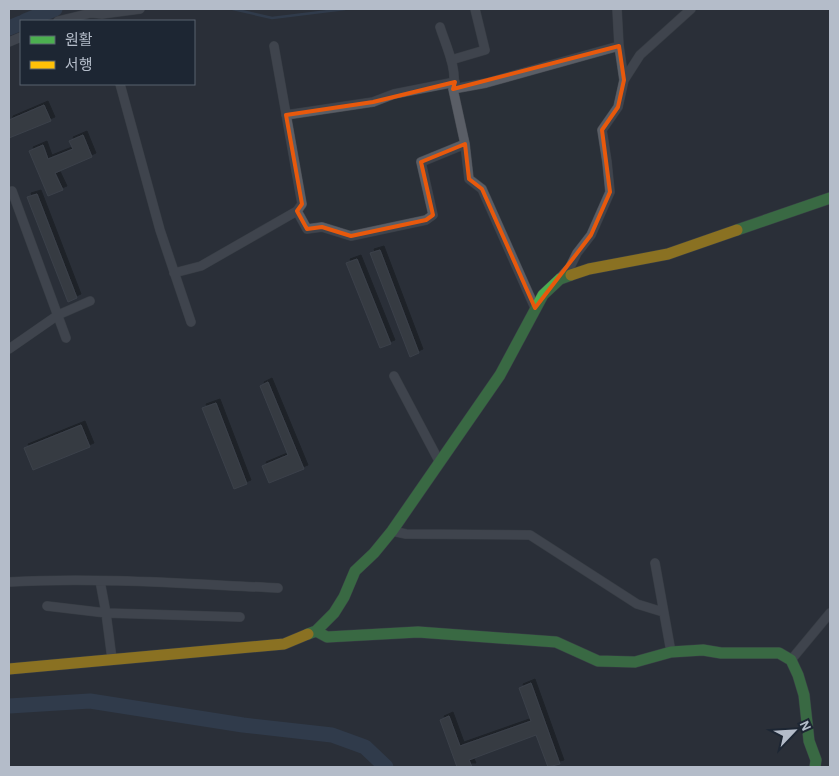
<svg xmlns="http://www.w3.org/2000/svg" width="839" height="776" font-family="'Alegreya Sans','Noto Sans KR',sans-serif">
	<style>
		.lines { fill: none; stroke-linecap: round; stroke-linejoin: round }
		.stream { stroke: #384963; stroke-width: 2.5 }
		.river { stroke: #384963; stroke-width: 15 }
		.building { fill: #444950; stroke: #52575f; filter: url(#shadow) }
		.street-casing { stroke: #484c53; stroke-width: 10 }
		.fast-casing { stroke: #484c53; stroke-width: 12 }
		.slow-casing { stroke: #484c53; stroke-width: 12 }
		.street { stroke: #5a5e66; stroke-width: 9 }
		.fast { stroke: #4caf50; stroke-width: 11 }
		.slow { stroke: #ffc107; stroke-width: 11 }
		.marked { fill: none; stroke: #e8590c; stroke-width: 4; stroke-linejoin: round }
	</style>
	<defs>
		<filter id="shadow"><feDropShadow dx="4" dy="-4" stdDeviation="0" flood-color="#0009"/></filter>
	</defs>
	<rect width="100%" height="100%" fill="#2a3038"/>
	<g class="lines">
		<path class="stream" d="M233,9L272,18L345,9"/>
		<path class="river" d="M25,21L55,9
			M9,28L21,23
			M9,706L90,701L243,725L332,735L365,747L386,767"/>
	</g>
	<path class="building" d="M44,105L51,121L9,138V120Z
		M83,135L92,157L55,173L63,190L48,196L29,151L43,145L48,159L73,149L69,141Z
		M37,194L77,298L68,302L27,197Z
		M380,250L419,353L410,357L370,253Z
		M357,259L391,344L380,348L346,263Z
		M268,382L304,469L269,483L262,466L288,455L260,386Z
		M216,403L247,484L234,489L202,408Z
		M81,425L90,447L33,470L24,448Z
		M531,683L560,764L548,767L536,735L469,760L472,767H457L440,720L449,716L460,746L531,721L519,688Z"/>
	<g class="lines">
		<g class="street-casing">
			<path id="street" d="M58,21L91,13L102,14L140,9
				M440,27C446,46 458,70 453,89L465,144L469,179L482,189L535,308
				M9,42L21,37
				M451,60L485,50L475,9
				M624,80L640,55L691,9
				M120,84L160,230L191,322
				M453,89L486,83L619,46
				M286,115L373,102L394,94L455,82
				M9,192L12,191L66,338
				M297,211L307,229L322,227L351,236L426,220L433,215L421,162L465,144
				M174,273L201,266L297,211L302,204L274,46
				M561,277L570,267L577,253L591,235L610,192L607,162L602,130L618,107L624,80L619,46L617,9
				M9,349L58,315L90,301
				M394,376L439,461
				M392,531L406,534L530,535L637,604L663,612
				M655,563L671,652
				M100,581L106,613L112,659
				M9,582C98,577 189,584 278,588
				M47,606L106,613L240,617
				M791,660L830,613"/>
		</g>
		<g class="fast-casing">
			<path id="fast" d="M737,230L830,198
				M316,631L327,637L418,632L556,642L598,661L635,662L671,652L703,650L721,653H779L791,660L798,675L804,695L809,741L816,760L815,767
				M308,634L316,631L334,613L344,597L355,571L374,553L392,531L500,375L543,295L560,279L571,275"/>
		</g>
		<g class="slow-casing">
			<path id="slow" d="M571,275L589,269L668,254L737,230
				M9,669L284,644L308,634"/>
		</g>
		<use href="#street" class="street"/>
		<use href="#fast" class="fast"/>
		<use href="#slow" class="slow"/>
	</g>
	<path d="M0 0H839V776H0ZM619,46L624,80L618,107L602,130L610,192L591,235L535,308L482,189L469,179L465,144L421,162L433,215L426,220L351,236L322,227L307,229L297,211L302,204L286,115L373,102L455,82L453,89Z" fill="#2a3038" fill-opacity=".55" fill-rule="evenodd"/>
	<path class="marked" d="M619,46L624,80L618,107L602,130L610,192L591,235L535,308L482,189L469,179L465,144L421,162L433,215L426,220L351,236L322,227L307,229L297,211L302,204L286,115L373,102L455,82L453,89Z"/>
	<rect width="839" height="776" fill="none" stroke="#b4bcc9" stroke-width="20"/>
	<rect x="20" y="20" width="175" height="65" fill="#1d2633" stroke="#59626f"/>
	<rect x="30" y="36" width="25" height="8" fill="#4caf50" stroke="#59626f"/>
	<text x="65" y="45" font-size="15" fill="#b4bcc9">원활</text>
	<rect x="30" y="61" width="25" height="8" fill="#ffc107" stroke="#59626f"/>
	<text x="65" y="70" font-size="15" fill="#b4bcc9">서행</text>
	<g transform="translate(794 731) rotate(65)" stroke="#1d2633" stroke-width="4" paint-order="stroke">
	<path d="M0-4L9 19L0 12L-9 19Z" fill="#b4bcc9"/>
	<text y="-8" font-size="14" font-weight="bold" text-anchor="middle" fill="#b4bcc9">N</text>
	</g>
</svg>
